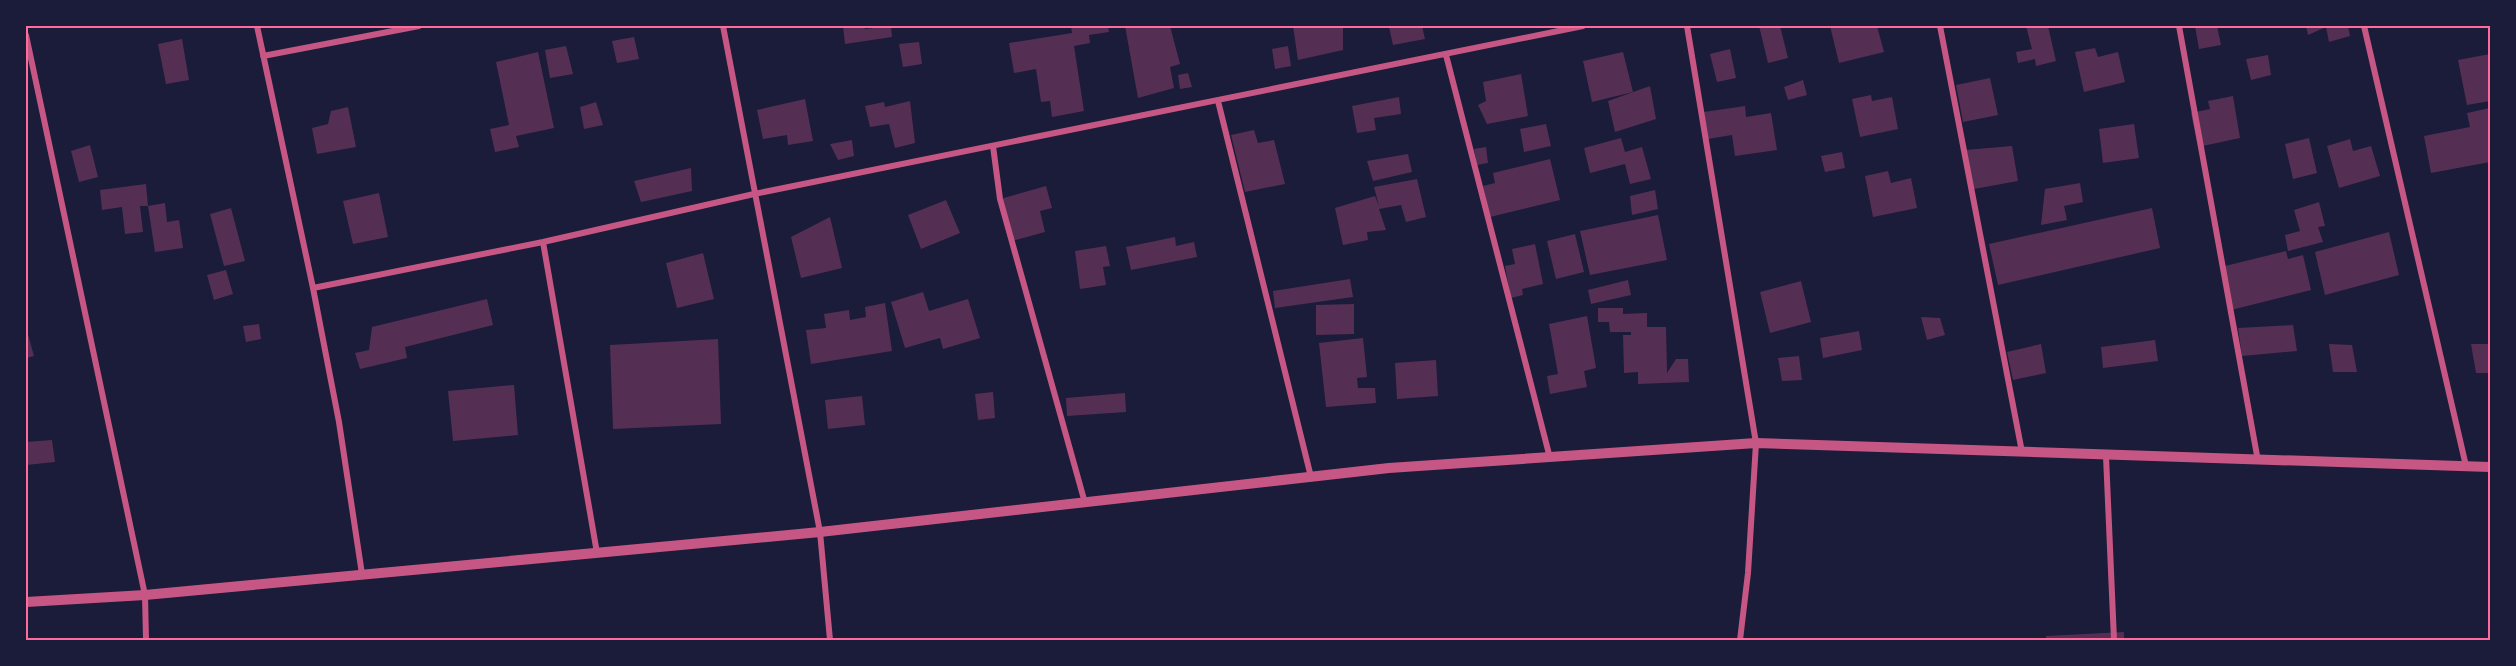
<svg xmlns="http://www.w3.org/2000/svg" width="2516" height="666" font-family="Commissioner,sans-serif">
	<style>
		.building { fill: #542f53 }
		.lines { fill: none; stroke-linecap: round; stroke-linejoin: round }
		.minor { stroke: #c65784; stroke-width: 6 }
		.tertiary { stroke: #c65784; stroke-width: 10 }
		.neatline { fill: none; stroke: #ff6b9d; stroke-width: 2 }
	</style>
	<rect width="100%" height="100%" fill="#1b1b3a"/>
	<path class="building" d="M843,26H864L865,29L891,26L892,37L845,44Z
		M1071,26H1108L1109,32L1089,35L1090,43L1074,46L1084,111L1052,117L1050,101L1041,102L1036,69L1014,73L1009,43L1072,33Z
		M1125,26H1170L1180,64L1170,67L1174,88L1138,98Z
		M1293,26H1343V50L1298,60Z
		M1398,26H1422L1425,39L1393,45L1389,27Z
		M1759,26H1780L1788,58L1768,63Z
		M1830,26H1877L1884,52L1839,63Z
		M2026,26H2048L2056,61L2036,66L2035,59L2018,63L2016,52L2032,49Z
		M2195,26H2217L2221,45L2199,49Z
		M2306,26H2348L2350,36L2329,42L2326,27L2308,35Z
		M634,37L639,59L617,63L612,41Z
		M182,39L189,80L166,84L158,44Z
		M919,42L922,64L903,67L899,44Z
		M566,46L573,74L550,78L545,50Z
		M1288,46L1291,66L1275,69L1272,49Z
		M2095,48L2098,57L2118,52L2125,82L2084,92L2075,52Z
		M1730,49L1736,78L1717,82L1710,54Z
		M538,52L554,128L516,136L519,147L495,152L490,129L509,125L496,62Z
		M1623,52L1633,92L1592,102L1583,61Z
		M2490,54V101L2467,105L2458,60Z
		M2268,55L2271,75L2251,80L2246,59Z
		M1188,73L1192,87L1180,89L1178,75Z
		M1521,74L1528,116L1487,124L1478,105L1486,101L1483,82Z
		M1990,78L1998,115L1963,122L1956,85Z
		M1803,80L1807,95L1788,100L1784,87Z
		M1650,86L1656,119L1615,132L1608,101Z
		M1871,95L1872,101L1892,97L1898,129L1860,137L1852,99Z
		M2233,96L2240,138L2198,147L2191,113L2210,109L2208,101Z
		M1399,97L1401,114L1374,118L1376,130L1357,133L1352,106Z
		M805,99L813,141L788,145L787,135L763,139L757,110Z
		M910,101L915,143L895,148L889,124L870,127L865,106L884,102L885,107Z
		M596,102L603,125L584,129L580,107Z
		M1745,106L1746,117L1771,113L1777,150L1735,156L1732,135L1708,139L1704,112Z
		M348,107L356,147L317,154L312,128L328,124L331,111Z
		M2490,108V162L2431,173L2424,136L2470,127L2467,113Z
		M1546,124L1551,146L1524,152L1520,129Z
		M2134,124L2139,158L2103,163L2099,129Z
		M1254,130L1258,143L1274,140L1285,184L1245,192L1231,135Z
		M1621,138L1625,152L1642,147L1651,179L1630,184L1625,164L1590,173L1584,148Z
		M2309,138L2317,173L2293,179L2285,144Z
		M2350,139L2353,151L2371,146L2380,176L2339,188L2327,146Z
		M852,140L854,156L838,160L830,144Z
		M90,145L98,177L79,182L71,151Z
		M2012,146L2018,181L1974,189L1965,150Z
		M1486,147L1488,163L1477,165L1474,149Z
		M1842,152L1845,168L1825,172L1821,156Z
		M1408,154L1412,172L1373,181L1367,161Z
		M1550,159L1560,200L1490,217L1483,186L1495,183L1493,173Z
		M691,168L692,191L641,202L634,181Z
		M1888,171L1891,183L1911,178L1917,208L1873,217L1865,176Z
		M1417,179L1426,217L1406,222L1401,205L1379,209L1386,230L1367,232L1368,240L1343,245L1335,208L1375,196L1379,206L1374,187Z
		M2080,183L2083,202L2064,206L2067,220L2041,225L2045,189Z
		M146,184L148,206H140L143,232L125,234L122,207L102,210L100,190Z
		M1046,186L1052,208L1040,211L1045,232L1012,241L1000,199Z
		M1655,190L1658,209L1632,215L1630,196Z
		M379,193L388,237L353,244L343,201Z
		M946,200L960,233L921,249L908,215Z
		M2319,202L2325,226L2318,227L2323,242L2288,251L2285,235L2300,231L2294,210Z
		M165,203L167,222L179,220L183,248L155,252L148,206Z
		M231,208L245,261L224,266L210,214Z
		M2152,208L2160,248L1998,285L1989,244Z
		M1658,215L1667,260L1590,275L1580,231Z
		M830,217L842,268L801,278L791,237Z
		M2389,232L2399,275L2325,295L2315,252Z
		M1575,234L1584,272L1556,279L1547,241Z
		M1175,237L1176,246L1194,242L1197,257L1131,270L1126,247Z
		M1535,244L1543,284L1522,289L1523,295L1511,298L1505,266L1515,264L1512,249Z
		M1106,246L1110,266L1103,267L1106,285L1080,289L1075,251Z
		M2286,251L2288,259L2303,255L2311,290L2231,310L2221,267Z
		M703,253L714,299L677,308L666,263Z
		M226,270L233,294L214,300L207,275Z
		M1350,279L1353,297L1275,308L1273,291Z
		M1628,280L1631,295L1591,304L1588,290Z
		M1801,281L1811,322L1770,333L1760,292Z
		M923,292L929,311L968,299L980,338L943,349L940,338L905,348L891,302Z
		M487,299L493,325L405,347L407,358L360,369L355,353L369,350L372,327Z
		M885,303L892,351L811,364L806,330L826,328L824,314L849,310L850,320L866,317L865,307Z
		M1354,304V334L1316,335V305Z
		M1598,308H1623V314L1647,313V327H1666L1667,373L1676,359H1688L1689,382L1638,384V372L1624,373L1623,335H1631V332H1610L1609,322H1598Z
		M1587,316L1596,368L1584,371L1587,387L1550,394L1547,376L1558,374L1549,324Z
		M1921,317L1940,318L1945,335L1927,340Z
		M259,324L261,339L246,342L243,326Z
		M2293,325L2297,351L2242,356L2238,328Z
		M26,327L34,356L26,358Z
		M1859,331L1862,350L1823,358L1820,338Z
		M1363,338L1367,377L1357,378L1358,388H1375L1376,403L1326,407L1319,343Z
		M718,339L721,424L613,429L610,345Z
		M2155,340L2158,361L2103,368L2101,347Z
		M2041,344L2046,373L2013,380L2007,352Z
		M2329,344L2352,345L2357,372H2333Z
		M2471,344H2490V373H2476Z
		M1799,356L1802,380L1782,381L1778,358Z
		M1436,360L1438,396L1397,399L1395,363Z
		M514,385L518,435L453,441L448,391Z
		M993,392L995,418L978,420L975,394Z
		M1125,393L1126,412L1067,416L1066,398Z
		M862,396L865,425L828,429L825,400Z
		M52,440L55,462L26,465V442Z
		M2124,632V640H2046V636Z"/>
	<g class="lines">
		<path class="minor" d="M257,26L313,288L339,422L362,574
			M723,26L820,532L830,640
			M1687,26L1756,443L1748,573L1740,640
			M1940,26L2022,452
			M2179,26L2258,461
			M2364,26L2466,466
			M26,35L145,595L146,640
			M1446,55L1550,458
			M263,56L419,26
			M1218,101L1311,477
			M993,146L1000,199L1085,503
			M543,242L597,553
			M313,288L543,242L754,194L1583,26
			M2106,456L2114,640"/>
		<path class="tertiary" d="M26,602L145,595L820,532L1389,468L1756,443L2490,467"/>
	</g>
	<rect width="2516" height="666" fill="none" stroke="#1b1b3a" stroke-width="54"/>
	<rect x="27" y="27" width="2462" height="612" class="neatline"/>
</svg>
